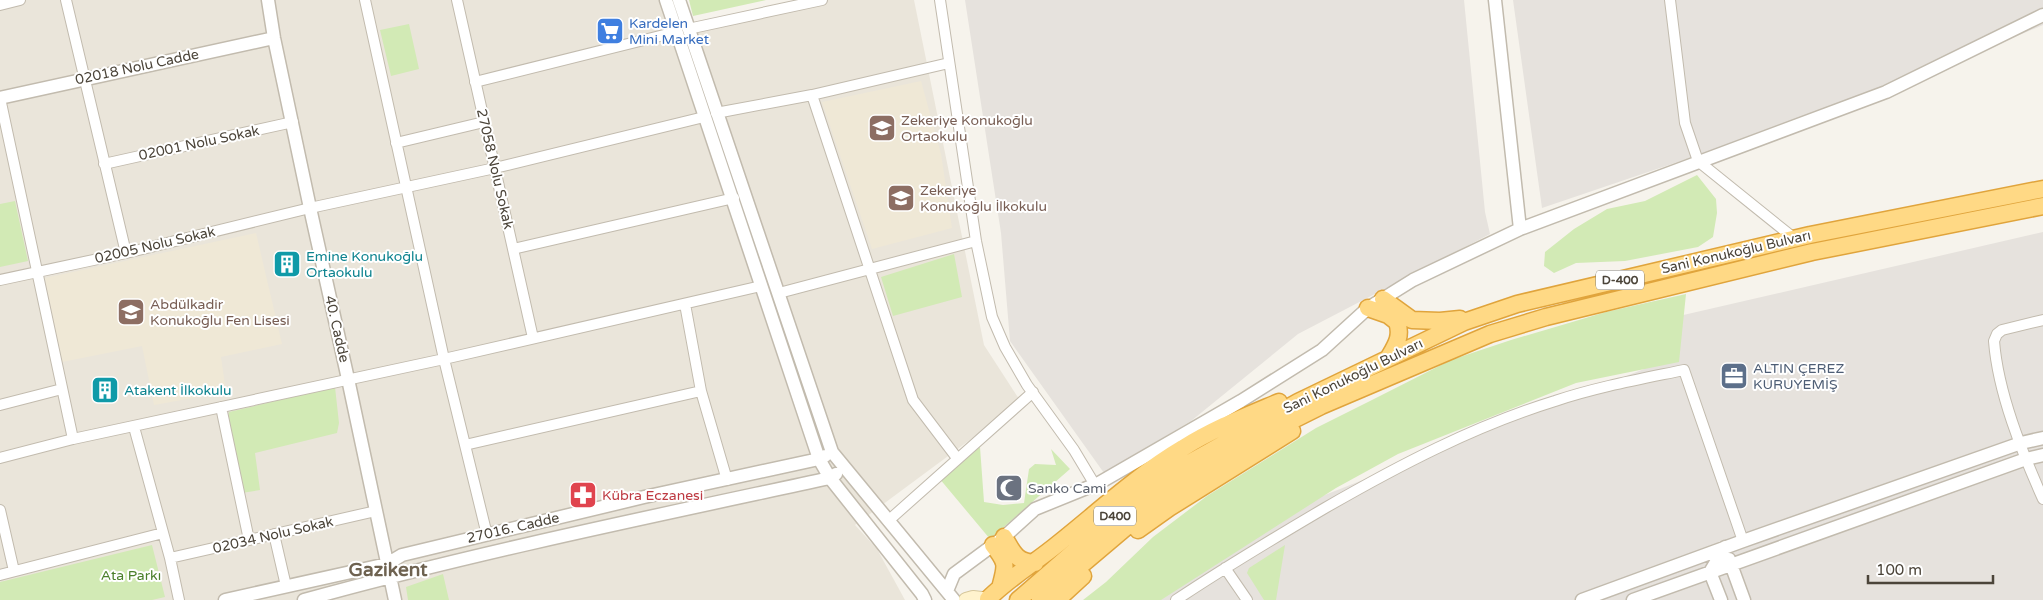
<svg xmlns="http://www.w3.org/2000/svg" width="2043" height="600" font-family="'Varela Round',sans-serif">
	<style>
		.residential { fill: #eae5da }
		.industrial { fill: #e6e2dd }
		.education { fill: #efe8d6 }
		.green { fill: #d2eab5 }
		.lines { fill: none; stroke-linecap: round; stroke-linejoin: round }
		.minor-casing { stroke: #c2bbae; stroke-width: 12 }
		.tertiary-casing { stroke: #c2bbae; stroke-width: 15 }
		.secondary-casing { stroke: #d6c79b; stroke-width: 16 }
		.trunk-casing { stroke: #e0a43c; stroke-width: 19 }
		.minor { stroke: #fff; stroke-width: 10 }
		.tertiary { stroke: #fff; stroke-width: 12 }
		.secondary { stroke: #fff3cd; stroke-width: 14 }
		.trunk { stroke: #ffd985; stroke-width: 16 }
		.labels { text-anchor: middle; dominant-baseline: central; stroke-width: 4; stroke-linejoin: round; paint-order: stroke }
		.shield { fill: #fff; stroke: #817c74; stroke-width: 1 }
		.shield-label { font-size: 12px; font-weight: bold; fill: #4b4439 }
		.shop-label { font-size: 14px; fill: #366cbe; stroke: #fff; text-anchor: start }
		.street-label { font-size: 14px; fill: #4b4439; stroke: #fff }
		.education-label { font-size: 14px; fill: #785e54; stroke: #fff; text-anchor: start }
		.culture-label { font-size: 14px; fill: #0d838f; stroke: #fff; text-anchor: start }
		.service-label { font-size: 14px; fill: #4e5e75; stroke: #fff; text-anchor: start }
		.worship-label { font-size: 14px; fill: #5b616d; stroke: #fff; text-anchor: start }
		.health-label { font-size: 14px; fill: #be3a42; stroke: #fff; text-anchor: start }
		.park-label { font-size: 14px; fill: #4a7f2a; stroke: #fff }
		.district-label { font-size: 19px; font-weight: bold; fill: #6e6250; stroke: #fff }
	</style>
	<rect width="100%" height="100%" fill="#f6f3ec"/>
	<path class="residential" d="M0,0H669L679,35L816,0H914L984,345L1021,402L855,525L877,549L905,600H0Z"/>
	<path class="industrial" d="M965,0H1464L1485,212L1490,234L1298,334L1191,421L1104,473L1010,341L1001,233Z
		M1513,0H2043V25L1896,88L1542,208Z
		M2043,232V600H1153L1297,506L1644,369L1679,316Z"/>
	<path class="education" d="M921,81L941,154L952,228L872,249L822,102Z
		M256,233L282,344L221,357L226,392L154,405L142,346L62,362L45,278Z"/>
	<path class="green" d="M689,0H766L693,16Z
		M409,24L419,69L391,76L380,30Z
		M1697,175L1716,199L1717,213L1713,237L1698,247L1625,261L1576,263L1554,273L1544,266L1545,252L1574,229L1607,209L1645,201Z
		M15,201L28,261L0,267V204Z
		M954,254L962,297L893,316L881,277Z
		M1686,294L1679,362L1576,383L1398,454L1336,488L1161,600H1083L1106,582L1153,537L1207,496L1316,428L1370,401L1451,360L1511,340L1606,312Z
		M335,387L339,423L337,433L255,453L260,490L242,493L227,421L229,412Z
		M980,447L984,502L1003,505L1024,503L1029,469L1035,464L1056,465L1051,449L1070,469L990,539L939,478Z
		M152,545L165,597L152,600H0V582Z
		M1285,545L1276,600H1264L1247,573L1249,568Z
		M443,574L449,600H408L406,587Z"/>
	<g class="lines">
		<g class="minor-casing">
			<path id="minor" d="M66,0L126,253
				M365,0L444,359L487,535
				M457,0L533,338
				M940,0L976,241L992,317L1005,347L1027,385L1074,450L1095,485
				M1670,0L1685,123L1698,161L1795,239
				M0,5L20,0
				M688,29L822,0
				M475,82L676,32
				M812,95L913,400L957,458
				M0,98L73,439
				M716,113L812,95L949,63
				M396,143L484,122
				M104,164L293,122
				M513,249L734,198
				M0,280L126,253L310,208L495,168L704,117
				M779,293L976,241
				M685,304L701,391L727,480
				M2043,320L2002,330L1997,334L1994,341C1998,393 2022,452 2043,499
				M0,405L62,389
				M221,407L249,540
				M134,427L170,558L179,600
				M465,445L701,391
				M0,458L73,439L444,359L761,286
				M0,510L14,571
				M888,521L1033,392
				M274,534L286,586
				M170,558L376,511
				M1225,568L1247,600
				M0,575L163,533
				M1176,600C1224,568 1274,538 1325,508C1398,466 1474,426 1555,401C1597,387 1641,379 1684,370L1743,541"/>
		</g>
		<g class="tertiary-casing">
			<path id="tertiary" d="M268,0L274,38L310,208L348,379L395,600
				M666,0L819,459L830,478L922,594L925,600
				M679,0L832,452L954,600
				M1495,0L1520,229
				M0,98L274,38
				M1729,559L1744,600
				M947,591L954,574L1004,537L1035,509L1099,483L1241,401L1322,350L1368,308L1413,280L1520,229L1886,92L2043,15
				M225,600L387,564L402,555L644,497L819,459L825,456
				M304,600C478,552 654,516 830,478L836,474
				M1582,600L1743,541L2021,443L2043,438
				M1633,600L2026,459L2043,455
				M1721,600L1710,572L1725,547"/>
		</g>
		<g class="secondary-casing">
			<path id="secondary" d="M966,600L973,598L990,600"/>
		</g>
		<g class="trunk-casing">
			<path id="trunk" d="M1383,299L1412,320L1440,321L1460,319
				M1368,308L1388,315L1397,322C1402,336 1396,345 1389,357
				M1138,530L1169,508L1292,431
				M1004,537C1013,552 1016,562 1035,563
				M993,545C1008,564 1006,565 1000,588
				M988,599C1009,578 1036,562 1059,543C1099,511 1139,474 1183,448C1213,429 1246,416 1279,402
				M1018,600L1124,508L1173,472L1298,402L1464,322L1517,304L1810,235L2043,189
				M1040,600L1163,496L1261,436L1321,406L1490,334L1546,317L1812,252L2043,206
				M1057,600L1083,576"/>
		</g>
		<use href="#minor" class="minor"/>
		<use href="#tertiary" class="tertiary"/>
		<use href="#secondary" class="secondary"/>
		<use href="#trunk" class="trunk"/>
	</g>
	<defs>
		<g id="supermarket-square" transform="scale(1.4375)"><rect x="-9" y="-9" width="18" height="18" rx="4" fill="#3f7fe0" stroke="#fff"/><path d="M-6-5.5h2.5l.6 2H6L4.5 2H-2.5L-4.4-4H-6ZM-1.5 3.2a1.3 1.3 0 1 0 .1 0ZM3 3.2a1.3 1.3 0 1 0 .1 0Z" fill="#fff"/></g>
		<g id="school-square" transform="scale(1.4375)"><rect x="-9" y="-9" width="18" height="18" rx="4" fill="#8d6e63" stroke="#fff"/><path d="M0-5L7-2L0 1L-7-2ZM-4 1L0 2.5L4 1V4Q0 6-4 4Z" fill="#fff"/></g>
		<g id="building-square" transform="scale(1.4375)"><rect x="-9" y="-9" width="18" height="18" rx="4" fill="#0f9aa8" stroke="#fff"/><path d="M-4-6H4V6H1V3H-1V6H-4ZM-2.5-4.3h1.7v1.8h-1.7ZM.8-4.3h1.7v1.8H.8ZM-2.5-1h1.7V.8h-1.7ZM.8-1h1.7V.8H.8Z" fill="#fff"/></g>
		<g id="office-square" transform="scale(1.4375)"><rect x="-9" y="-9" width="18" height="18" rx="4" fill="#5c6f8a" stroke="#fff"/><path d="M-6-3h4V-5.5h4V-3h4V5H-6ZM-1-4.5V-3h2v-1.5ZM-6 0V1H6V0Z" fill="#fff"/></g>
		<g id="mosque-square" transform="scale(1.4375)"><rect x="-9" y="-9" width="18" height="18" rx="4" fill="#6b7280" stroke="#fff"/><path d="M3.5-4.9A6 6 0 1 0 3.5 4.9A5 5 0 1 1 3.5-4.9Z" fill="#fff"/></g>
		<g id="pharmacy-square" transform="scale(1.4375)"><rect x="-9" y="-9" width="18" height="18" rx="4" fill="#e0444e" stroke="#fff"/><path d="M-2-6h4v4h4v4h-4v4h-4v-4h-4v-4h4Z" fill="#fff"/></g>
	</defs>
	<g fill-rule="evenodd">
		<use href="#supermarket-square" x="610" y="31"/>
		<use href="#school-square" x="882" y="128"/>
		<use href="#school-square" x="901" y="198"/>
		<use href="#building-square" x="287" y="264"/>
		<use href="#school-square" x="131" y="312"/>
		<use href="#office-square" x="1734" y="376"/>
		<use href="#building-square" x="105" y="390"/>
		<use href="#mosque-square" x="1009" y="488"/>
		<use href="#pharmacy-square" x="583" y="495"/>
	</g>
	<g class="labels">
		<g class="shield">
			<rect x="1596" y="270.5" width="48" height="19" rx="4"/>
			<rect x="1094" y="506.5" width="42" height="19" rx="4"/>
		</g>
		<g class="shield-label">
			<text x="1620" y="280">D-400</text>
			<text x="1115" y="516">D400</text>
		</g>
		<g class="shop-label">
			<text x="629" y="23">Kardelen<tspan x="629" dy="16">Mini Market</tspan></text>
		</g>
		<g class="street-label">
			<text transform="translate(137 67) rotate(-12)">02018 Nolu Cadde</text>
			<text transform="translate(199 143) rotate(-12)">02001 Nolu Sokak</text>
			<text transform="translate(495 169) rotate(77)">27058 Nolu Sokak</text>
			<text transform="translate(155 245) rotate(-13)">02005 Nolu Sokak</text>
			<text transform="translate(1736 252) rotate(-13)">Sani Konukoğlu Bulvarı</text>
			<text transform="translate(337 329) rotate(77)">40. Cadde</text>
			<text transform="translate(1353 376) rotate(-26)">Sani Konukoğlu Bulvarı</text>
			<text transform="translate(513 528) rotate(-13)">27016. Cadde</text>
			<text transform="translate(273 535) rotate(-13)">02034 Nolu Sokak</text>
		</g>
		<g class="education-label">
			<text x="901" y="120">Zekeriye Konukoğlu<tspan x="901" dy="16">Ortaokulu</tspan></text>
			<text x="920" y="190">Zekeriye<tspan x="920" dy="16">Konukoğlu İlkokulu</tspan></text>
			<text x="150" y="304">Abdülkadir<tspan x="150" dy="16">Konukoğlu Fen Lisesi</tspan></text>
		</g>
		<g class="culture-label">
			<text x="306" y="256">Emine Konukoğlu<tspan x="306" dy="16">Ortaokulu</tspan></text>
			<text x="124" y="390">Atakent İlkokulu</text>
		</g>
		<g class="service-label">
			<text x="1753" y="368">ALTIN ÇEREZ<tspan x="1753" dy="16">KURUYEMİŞ</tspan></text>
		</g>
		<g class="worship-label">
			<text x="1028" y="488">Sanko Cami</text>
		</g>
		<g class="health-label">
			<text x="602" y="495">Kübra Eczanesi</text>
		</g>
		<g class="park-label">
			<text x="131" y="575">Ata Parkı</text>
		</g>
		<g class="district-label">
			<text x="388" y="570">Gazikent</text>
		</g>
	</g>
	<path d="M1868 575v8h125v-8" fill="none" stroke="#4b4439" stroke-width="2.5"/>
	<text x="1876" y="575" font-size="15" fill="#4b4439" stroke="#ffffff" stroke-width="4" paint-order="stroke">100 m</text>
</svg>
